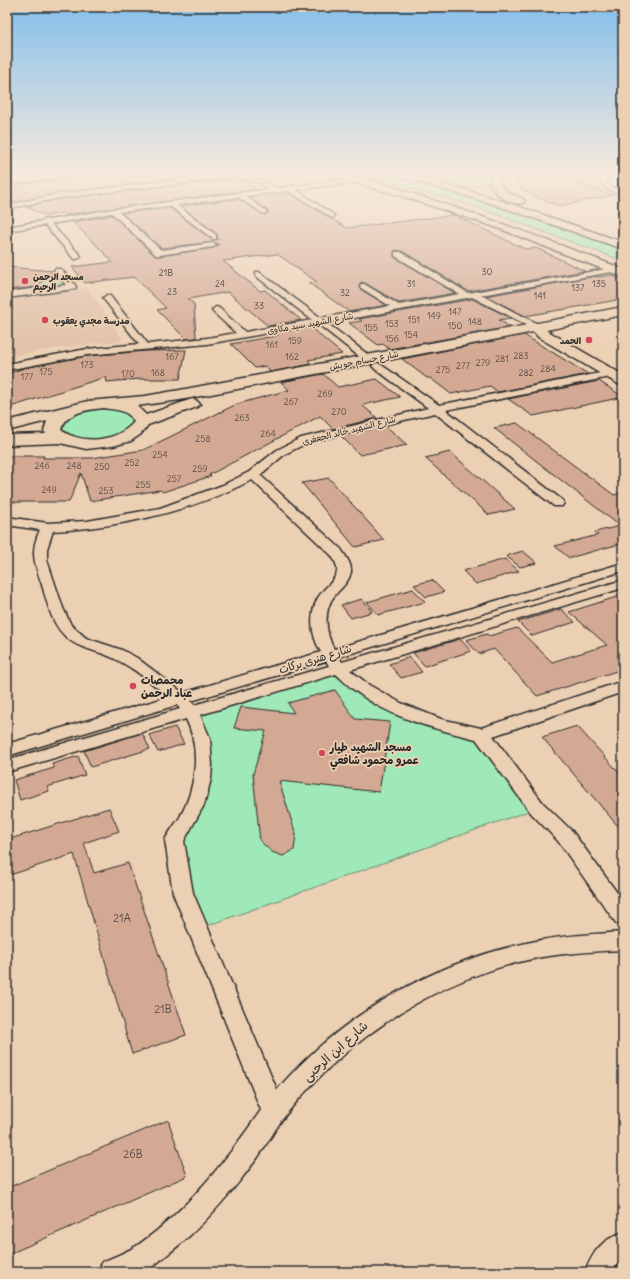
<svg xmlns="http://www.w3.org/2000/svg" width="630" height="1279" font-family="Delius,'Playpen Sans Arabic',sans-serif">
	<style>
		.built { fill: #e1c1a7 }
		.green { fill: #9fe8b7; stroke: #658a71 }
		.building { fill: #d4a994; stroke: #2b2b2b }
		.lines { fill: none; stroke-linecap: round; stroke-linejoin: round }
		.street-casing { stroke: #2b2b2b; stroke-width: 3 }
		.secondary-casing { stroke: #2b2b2b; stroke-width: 3 }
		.street { fill: #ecd0b3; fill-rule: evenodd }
		.secondary { fill: #ecd0b3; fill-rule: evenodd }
		.poi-dot { fill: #d1495b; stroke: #ecd0b3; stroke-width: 1.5 }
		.labels { text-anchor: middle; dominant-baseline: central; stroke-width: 3.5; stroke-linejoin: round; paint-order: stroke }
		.number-label { font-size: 9px; fill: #554a45 }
		.far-poi-label { font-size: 9px; font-weight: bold; fill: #2b2b2b; stroke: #ecd0b3; text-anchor: start }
		.far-street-label { font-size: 9px; fill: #2b2b2b; stroke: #ecd0b3 }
		.street-label { font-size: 11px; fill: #2b2b2b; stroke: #ecd0b3 }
		.poi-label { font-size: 11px; font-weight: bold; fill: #2b2b2b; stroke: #ecd0b3; text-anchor: start }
		.near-number-label { font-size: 11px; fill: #554a45 }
		.near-street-label { font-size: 13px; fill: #2b2b2b; stroke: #ecd0b3 }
	</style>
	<rect width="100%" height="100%" fill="#ecd0b3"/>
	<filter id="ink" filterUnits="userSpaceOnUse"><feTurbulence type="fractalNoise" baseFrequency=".025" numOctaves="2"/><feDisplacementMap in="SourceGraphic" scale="8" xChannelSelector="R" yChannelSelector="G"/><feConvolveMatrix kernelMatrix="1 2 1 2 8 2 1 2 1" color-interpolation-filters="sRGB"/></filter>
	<g filter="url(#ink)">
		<path class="built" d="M88,288L122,338L121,340L118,342L97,343L44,350L7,357V299Z"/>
		<path class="green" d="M358,174H496C490,187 468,187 456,188L623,246V261L471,205Z
			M607,174L623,177V194L604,184L603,177Z
			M55,271L72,287L30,292Z
			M120,405L142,422L100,444L58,438L68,411Z
			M337,667L379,700L482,734L537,808L198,929L174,840L199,794L191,711Z"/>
		<path class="building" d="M75,174H214L59,193L16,202L7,197V191L18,189L14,185L69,178Z
			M512,174H589L574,183L613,195L559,206L534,196L520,187Z
			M234,179L245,181L256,189L114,208L66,215L63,213L46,216L26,207L59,199Z
			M290,194L347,228L454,215L525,249L536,248L585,271L468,291L402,251L395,250L394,252V257L455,293L399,303L365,283L361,282L359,285L360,289L386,305L349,312L309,283L317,282L277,254L223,261L260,291L265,290L301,320L268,326L228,292L188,299L194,304L196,338L186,339L157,310L166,308L134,277L85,283L72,267L113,262L73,222L112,215L155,256H159L213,248L218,244L213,242L161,248L122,213L170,208L212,240H216L218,239L217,234L181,206L238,199L265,215L268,213V211L249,197L265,195L268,197Z
			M7,267L53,271V272L36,287L7,290Z
			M612,275L623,281V299L525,316L486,296L596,276L598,277Z
			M472,299L511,318L499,320L510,327L389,349L383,344L378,345L349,323L362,321L359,319Z
			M310,327L342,354L308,360L312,364L270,372L265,366L255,368L231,344L275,336L278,335L276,333Z
			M524,335L588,374L498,392L490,386L451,394L430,378H427L402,359Z
			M186,350L180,379H140L107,382L106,377L7,408V374L24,368L87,356L146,351Z
			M323,374L338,387L377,379L400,397L362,405L377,418L333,429L320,416L209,475L211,476L163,492L160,490L90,501L81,473L69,502H7V456H44L43,458H92L143,450L237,404L289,390L281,382Z
			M599,381L623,397L533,416L508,399Z
			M517,423L614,495L623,492V543L569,558L555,546L598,535L595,532L620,526L494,428Z
			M386,426L407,445L360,455L341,436Z
			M450,452L515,509L489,515L425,458Z
			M329,478L384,540L355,547L302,483Z
			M523,551L537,563L520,567L506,556Z
			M505,559L519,571L476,584L463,571Z
			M432,580L444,592L426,597L414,585Z
			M413,589L425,602L378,615L367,602Z
			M623,595V669L537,696L494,649L479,654L466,640L487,634L489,636L517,628L552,662L607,645L569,612Z
			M362,599L372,612L351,618L341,605Z
			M561,609L575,622L532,636L518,622Z
			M460,639L471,651L425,666L413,653Z
			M410,657L422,672L401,678L389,664Z
			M335,690L355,719L390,722L379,792L279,781L296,835L294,850L283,856L272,852L260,841L253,774L266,731L234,728L241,707L294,713L288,703Z
			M577,726L623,777V832L542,737Z
			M175,727L184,744L158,752L149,735Z
			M142,733L150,749L91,767L84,751Z
			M78,756L85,775L47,787L49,791L20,800L14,780L54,768L52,764Z
			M109,808L119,831L84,843L94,873L128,863L186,1035L132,1054L74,854L7,876V840Z
			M168,1120L187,1176L7,1255V1188Z"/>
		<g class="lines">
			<g class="street-casing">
				<path id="street" d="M226,174H238L262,181L279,188L356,178L359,180L356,182L296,190L334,215V217L332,218L289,191L245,196L266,211L267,212L264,214L238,197L177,205L216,235V239H213L170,206L119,212L161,250L213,243L217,245L213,247L159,255H156L112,213L51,224L80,255L81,257L77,259H74L45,225L7,231V227L42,221L45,219L48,220L114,209L271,189L258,183L234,177L59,198L7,209V205L59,194Z
					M603,174L623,175V179L609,176L605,180L611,187L623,192V196L607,189L599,180Z
					M395,252H401L468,293L612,268L616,270L612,272L481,295L540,325L542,327L540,329L537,330L472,297L327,323L371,357L373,359L368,362L365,361L318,324L207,344L87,355L7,370V364L87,349L139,344L103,298L107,295L110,296L148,344L207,338L236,333L213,312L212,310L216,307L219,308L245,332L312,320L256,276V272H259L321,318L390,306L361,288L360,286L361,284H364L399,305L459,294L395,256Z
					M55,269H61L75,285L76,287L75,289L7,298V292L66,285L54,271Z
					M377,363L380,364L439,405L610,371L615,374L610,377L446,410L562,500L564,503L562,506H554L435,413L309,442L285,454L260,475L341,549C345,556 352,563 351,572C349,582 341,588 335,595C323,609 325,633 334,649L623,563V571L339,657L342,662L623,580V588L350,670L369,685L401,703L441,719L481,728L623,681V692L493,736L543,803L572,831L623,901V925L616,923L558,841L531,813L476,739C435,729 391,718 357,692C349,687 343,680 336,674L200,715L210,738L212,765L211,779L204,805L184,841L193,893L277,1090C344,1011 440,959 541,940C568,935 596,934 623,932V950C596,951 569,953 542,957C462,972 391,1011 331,1066C313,1083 296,1101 281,1121C273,1133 266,1145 258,1157C232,1192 203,1227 168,1254C160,1260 151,1270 141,1272C128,1274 112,1272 99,1272L102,1262C114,1257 127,1252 138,1245C188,1210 227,1159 261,1110L173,893L165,840C169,832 175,825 180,817C196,788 201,749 186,719L7,772V760L180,709L177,705L7,756V744L168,697C152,683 133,667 113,658C97,650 77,649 64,635C50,621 47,600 41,582C34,561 30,551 40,530L7,525V517L48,523L87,521L160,508L223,485L249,472L277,450L301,438L428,408L374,368L372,366L374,364ZM252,480L331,555C334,559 338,566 337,572C335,580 328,585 322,592C308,609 310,634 321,652L183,693L137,658L122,650L86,638L71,625L63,608L47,560V549L53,531C123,527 189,512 252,480ZM326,661L329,666L194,705L191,701Z
					M623,1232V1261L617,1264L613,1272H585C594,1250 601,1241 623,1232Z"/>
			</g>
			<g class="secondary-casing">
				<path id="secondary" d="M45,174H74L69,177L7,184V178Z
					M328,174C356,173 398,189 426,198C492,219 558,244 623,269V277L495,227L402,196L330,176Z
					M396,174H411L496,199L623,242V249L490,203L398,176Z
					M492,174H500C497,190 511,194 523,199L525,201L523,203C511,206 496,195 490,184Z
					M623,307V315L546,330L623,375V385L618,384L538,337L534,332L180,400L137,406L146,415L192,399L197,401L200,404L197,407L148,425L141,434L131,441L113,446L86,449L60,443L7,445V435L46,434L44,431L47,421L7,431V421L88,401L145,396L180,390ZM103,408C115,410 128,409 134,422C117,442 82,445 61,430C66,412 87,410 103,408Z"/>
			</g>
			<use href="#street" class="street"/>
			<use href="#secondary" class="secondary"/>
		</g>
	</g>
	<linearGradient id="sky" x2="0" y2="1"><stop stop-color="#84bfeb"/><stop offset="0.49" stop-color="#f6eadd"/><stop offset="1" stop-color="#f6eadd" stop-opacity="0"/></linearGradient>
	<rect width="630" height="353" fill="url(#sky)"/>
	<g class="poi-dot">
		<circle cx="25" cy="281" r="4"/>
		<circle cx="45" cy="320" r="4"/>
		<circle cx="589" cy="340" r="4"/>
		<circle cx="133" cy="686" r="4"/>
		<circle cx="322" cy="753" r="4"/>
	</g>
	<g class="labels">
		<g class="number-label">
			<text x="487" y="271">30</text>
			<text x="166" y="272">21B</text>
			<text x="220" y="283">24</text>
			<text x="411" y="283">31</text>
			<text x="599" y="283">135</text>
			<text x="578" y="287">137</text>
			<text x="172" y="291">23</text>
			<text x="345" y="292">32</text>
			<text x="540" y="295">141</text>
			<text x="259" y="305">33</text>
			<text x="455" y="311">147</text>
			<text x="434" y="315">149</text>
			<text x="414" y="319">151</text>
			<text x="475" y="321">148</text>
			<text x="392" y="323">153</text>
			<text x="455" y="325">150</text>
			<text x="371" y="327">155</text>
			<text x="411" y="334">154</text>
			<text x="392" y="338">156</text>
			<text x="295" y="340">159</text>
			<text x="272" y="344">161</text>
			<text x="521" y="355">283</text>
			<text x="172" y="356">167</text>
			<text x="292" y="356">162</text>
			<text x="502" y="358">281</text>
			<text x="483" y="362">279</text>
			<text x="87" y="364">173</text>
			<text x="463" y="365">277</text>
			<text x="548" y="368">284</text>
			<text x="443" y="369">275</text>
			<text x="46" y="371">175</text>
			<text x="158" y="372">168</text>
			<text x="526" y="372">282</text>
			<text x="128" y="373">170</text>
			<text x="27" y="376">177</text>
			<text x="325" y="393">269</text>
			<text x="291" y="401">267</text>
			<text x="339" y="411">270</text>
			<text x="242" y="417">263</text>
			<text x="268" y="433">264</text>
			<text x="203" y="438">258</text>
			<text x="160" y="454">254</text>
			<text x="132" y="462">252</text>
			<text x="42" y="465">246</text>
			<text x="74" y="465">248</text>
			<text x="102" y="466">250</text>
			<text x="200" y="468">259</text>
			<text x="174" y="478">257</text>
			<text x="143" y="484">255</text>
			<text x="49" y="489">249</text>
			<text x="106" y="490">253</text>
		</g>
		<g class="far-poi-label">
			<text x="33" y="276">مسجد الرحمن<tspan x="33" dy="10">الرحيم</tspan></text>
			<text x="53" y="320">مدرسة مجدي يعقوب</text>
			<text x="581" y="340" text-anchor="end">الحمد</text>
		</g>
		<g class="far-street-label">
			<text transform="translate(310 323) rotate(-10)">شارع الشهيد سيد مكاوى</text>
			<text transform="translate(364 360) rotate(-11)">شارع حسام جويش</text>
			<text transform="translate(349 430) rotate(-14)">شارع الشهيد خالد الجعفرى</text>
		</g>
		<g class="street-label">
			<text transform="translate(315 659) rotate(-17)">شارع هنرى بركات</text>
		</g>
		<g class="poi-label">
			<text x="141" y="680">محمصات<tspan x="141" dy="13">عباد الرحمن</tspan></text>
			<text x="330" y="747">مسجد الشهيد طيار<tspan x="330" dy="13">عمرو محمود شافعي</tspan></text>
		</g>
		<g class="near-number-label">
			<text x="122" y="918">21A</text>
			<text x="163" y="1009">21B</text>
			<text x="133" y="1154">26B</text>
		</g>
		<g class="near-street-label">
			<text transform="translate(335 1051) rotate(-42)">شارع ابن الرحبى</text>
		</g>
	</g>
	<rect width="630" height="1279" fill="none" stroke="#ecd0b3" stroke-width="24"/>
	<rect x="12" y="12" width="606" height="1255" fill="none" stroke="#2b2b2b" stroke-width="1.5" filter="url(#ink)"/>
</svg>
